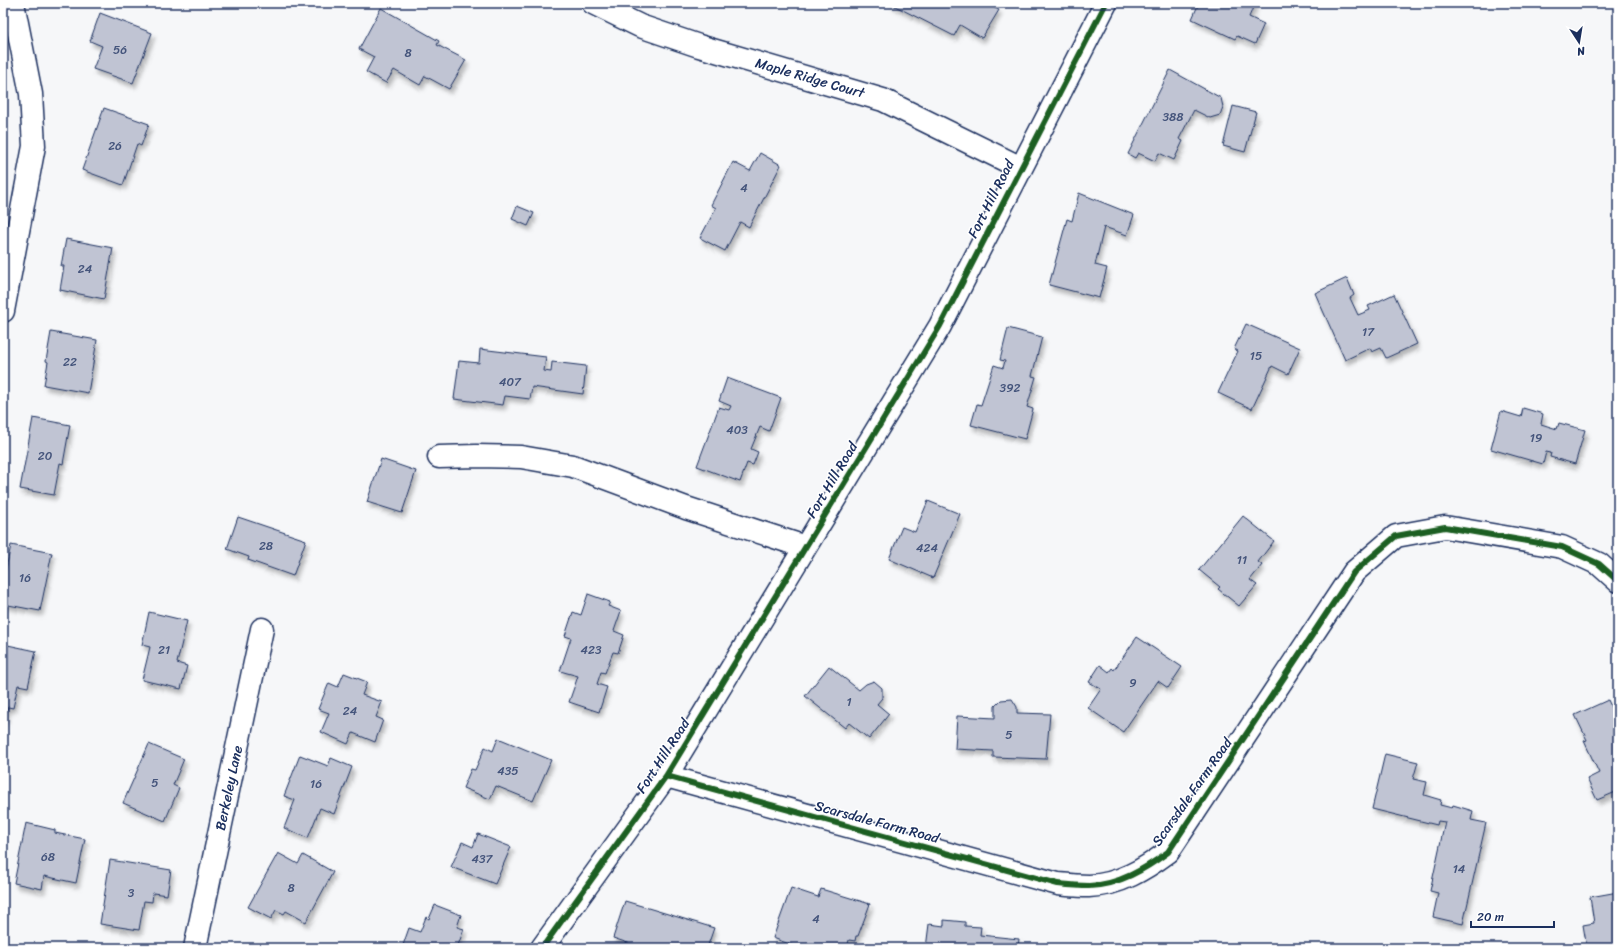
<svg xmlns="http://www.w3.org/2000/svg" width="1621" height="951" font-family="Sriracha,sans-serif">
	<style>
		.building { fill: #c0c4d3; stroke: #1b2f5e; filter: url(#shadow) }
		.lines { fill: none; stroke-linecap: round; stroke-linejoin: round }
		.minor-casing { stroke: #1b2f5e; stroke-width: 25 }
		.minor { stroke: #fff; stroke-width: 22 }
		.cycleway-casing { stroke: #fff; stroke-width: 8 }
		.cycleway { stroke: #1b5e20; stroke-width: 6 }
		.labels { text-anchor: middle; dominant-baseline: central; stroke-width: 3; stroke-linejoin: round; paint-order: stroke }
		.number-label { font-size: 12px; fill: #44547b }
		.street-label { font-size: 14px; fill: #1b2f5e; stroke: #fff }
	</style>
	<defs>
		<filter id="shadow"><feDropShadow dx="2.5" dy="4.5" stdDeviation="2" flood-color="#0004"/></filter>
	</defs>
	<rect width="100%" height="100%" fill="#f6f7f9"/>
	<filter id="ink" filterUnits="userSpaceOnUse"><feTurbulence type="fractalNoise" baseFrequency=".025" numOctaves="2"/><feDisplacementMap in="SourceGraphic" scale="8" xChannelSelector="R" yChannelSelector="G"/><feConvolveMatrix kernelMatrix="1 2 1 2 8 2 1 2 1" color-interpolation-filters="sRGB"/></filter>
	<g filter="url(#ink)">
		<path class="building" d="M889,3H985L999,10L982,38L960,25L954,36Z
			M1199,3H1255L1249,17L1264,24L1255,44L1237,36L1235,39L1192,19Z
			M381,8L439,41L437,45L466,60L449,89L425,76L420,85L394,70L386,83L366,72L374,57L359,49Z
			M100,13L152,33L133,83L93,69L102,46L90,41Z
			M1170,70L1221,98L1223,107L1220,115L1210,118L1194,110L1179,139L1183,141L1174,160L1159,153L1155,161L1138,153L1135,158L1128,154Z
			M1233,106L1256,112L1245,152L1223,146Z
			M104,108L149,124L141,146L137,144L123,185L82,170Z
			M760,153L781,165L749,227L740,222L725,251L700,238L716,208L711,205L733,162L750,171Z
			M1079,193L1134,215L1127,235L1104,227L1095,265L1107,268L1099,298L1049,285L1067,219L1072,221Z
			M517,206L534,213L528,226L512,219Z
			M66,239L113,248L104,299L60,290L64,266H61Z
			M1347,278L1354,295L1350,298L1358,315L1370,310L1368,306L1394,294L1417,344L1386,358L1381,348L1372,352L1370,348L1345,360L1315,293Z
			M1246,324L1300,348L1288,374L1272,366L1252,409L1218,393L1238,351L1234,349Z
			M1008,328L1042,337L1032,376L1036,377L1027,407L1033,409L1025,439L971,425L977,404L981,405L994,365L1003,368L1005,361L1000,360Z
			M51,332L97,340L88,393L44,385L48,362L46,361Z
			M480,349L546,357L544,371L551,372L552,362L586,366L583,394L532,387L530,399L505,396L503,405L454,399L459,361L479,363Z
			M727,378L781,398L769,431L760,427L751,449L758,452L753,465L747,463L740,482L697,466L719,407L729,410L731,406L719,401Z
			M1523,408L1543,414L1541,424L1557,429L1559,423L1585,430L1575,464L1550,457L1551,453L1546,452L1543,464L1491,449L1501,411L1521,417Z
			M33,418L70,425L63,464L60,463L54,495L20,489Z
			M381,459L416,471L402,513L367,502Z
			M928,501L960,514L933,578L889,559L902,527L915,532Z
			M1243,516L1274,541L1258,562L1262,565L1250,580L1257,585L1239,606L1218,589L1220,587L1199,570Z
			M238,517L306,540L293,576L248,560L249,557L227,549Z
			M11,545L52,553L40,611L3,604V583Z
			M588,594L610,602L608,606L621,611L614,631L624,635L618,653L613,652L605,673L601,672L597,684L607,687L599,712L569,702L578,676L560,671L571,638L565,636L573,612L581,615Z
			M149,612L187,621L177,663L187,666L181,689L142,680L150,647L142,645Z
			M1137,637L1182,667L1168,688L1158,681L1123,732L1088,708L1101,689L1089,682L1100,665L1109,672L1112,668L1114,670Z
			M3,644L36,651L28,687L18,685L13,708L8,707L4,721H3Z
			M829,666L859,690L866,684L874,681L882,688V698L877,704L889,714L869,739L849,723L845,728L805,696Z
			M344,673L367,682L362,695L382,702L376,717L383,720L375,742L353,733L348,744L321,732L329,713L318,709L329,683L338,687Z
			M1012,699L1017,707V713L1050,714L1046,759L993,757V751L955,749L957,716L995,718V706L1001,700Z
			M1608,700L1618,722V791L1597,800L1587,779L1599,773L1584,741L1587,740L1575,715Z
			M498,738L551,760L533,801L496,786L490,799L463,788L471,769L475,770L485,747L493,751Z
			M149,744L184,759L173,785L179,788L165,821L123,803Z
			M1385,754L1418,762L1413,779L1427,782L1424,795L1441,800L1440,805L1452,808L1453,805L1473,811L1471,820L1486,823L1463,924L1433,917L1438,893L1430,891L1445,822L1438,821L1437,825L1372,809Z
			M300,755L328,766L331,758L352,767L334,814L320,808L308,838L284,828L295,800L284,796Z
			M26,823L55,830V833L85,839L76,883L44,876L42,889L14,883Z
			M478,834L511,847L495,884L451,867L462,842L473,847Z
			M278,853L298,864L303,855L333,872L306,922L286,911L284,914L276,910L271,919L248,907Z
			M110,860L171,870L167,895L153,893L152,902L144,901L139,930L100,924Z
			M791,888L818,897L821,889L870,904L858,936H856L855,941L849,940L847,948H800L773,938Z
			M1618,892V948H1587L1583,925L1594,923L1590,897Z
			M625,901L714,928L707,948H643L613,938Z
			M435,905L461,915L457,927L464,929L457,948H402L409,928L420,932L426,917L429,919Z
			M944,920L965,922V926L981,927L980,935L1019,939L1018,948H926L929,924L944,926Z"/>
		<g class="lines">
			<g class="minor-casing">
				<path id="minor" d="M593,3L640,26L699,46L883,100L1021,168
					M3,311L34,146L31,94L13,3
					M439,457L476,456L521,457L573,466L686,508L805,547
					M666,776L1058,884C1068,885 1079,886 1089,886C1119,885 1145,869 1168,852L1354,572L1396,536L1445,527L1562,547L1599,564L1618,581
					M195,948L262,629
					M542,948L666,776L940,326L1106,3"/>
			</g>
			<use href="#minor" class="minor"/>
			<g class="cycleway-casing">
				<path id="cycleway" d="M666,776L1058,884C1068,885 1079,886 1089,886C1119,885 1145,869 1168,852L1354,572L1396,536L1445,527L1562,547L1599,564L1618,581
					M542,948L666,776L940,326L1106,3"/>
			</g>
			<use href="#cycleway" class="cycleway"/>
		</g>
	</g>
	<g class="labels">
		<g class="number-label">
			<text x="120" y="50">56</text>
			<text x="408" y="53">8</text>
			<text x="1173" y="117">388</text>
			<text x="115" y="146">26</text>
			<text x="744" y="188">4</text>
			<text x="85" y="269">24</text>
			<text x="1368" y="332">17</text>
			<text x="1256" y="356">15</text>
			<text x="70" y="362">22</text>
			<text x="510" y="382">407</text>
			<text x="1010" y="388">392</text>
			<text x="737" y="430">403</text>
			<text x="1536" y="438">19</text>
			<text x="45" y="456">20</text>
			<text x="266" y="546">28</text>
			<text x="927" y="548">424</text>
			<text x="1242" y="560">11</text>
			<text x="25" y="578">16</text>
			<text x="164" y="650">21</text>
			<text x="591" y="650">423</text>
			<text x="1133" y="683">9</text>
			<text x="849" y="702">1</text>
			<text x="350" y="711">24</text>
			<text x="1009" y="735">5</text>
			<text x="508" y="771">435</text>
			<text x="155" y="783">5</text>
			<text x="316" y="784">16</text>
			<text x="48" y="857">68</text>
			<text x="482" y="859">437</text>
			<text x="1459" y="869">14</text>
			<text x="291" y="888">8</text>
			<text x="131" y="893">3</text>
			<text x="816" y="919">4</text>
		</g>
		<g class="street-label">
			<text transform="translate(810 78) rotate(16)">Maple Ridge Court</text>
			<text transform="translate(991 199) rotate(-63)">Fort Hill Road</text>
			<text transform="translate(832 480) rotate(-59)">Fort Hill Road</text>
			<text transform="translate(663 756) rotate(-57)">Fort Hill Road</text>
			<text transform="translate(229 788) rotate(-78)">Berkeley Lane</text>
			<text transform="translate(1192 792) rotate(-55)">Scarsdale Farm Road</text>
			<text transform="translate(877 822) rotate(15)">Scarsdale Farm Road</text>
		</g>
	</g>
	<rect width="1621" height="951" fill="none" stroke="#fff" stroke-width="16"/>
	<rect x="8" y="8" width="1605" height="935" fill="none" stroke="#1b2f5e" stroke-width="1.5" filter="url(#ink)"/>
	<g transform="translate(1579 42) rotate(168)" stroke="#ffffff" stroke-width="3" paint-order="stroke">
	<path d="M0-3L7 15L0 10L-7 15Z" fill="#1b2f5e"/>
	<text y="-6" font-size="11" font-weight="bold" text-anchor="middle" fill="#1b2f5e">N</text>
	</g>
	<path d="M1471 921v6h83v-6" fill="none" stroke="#1b2f5e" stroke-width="2"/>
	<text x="1477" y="921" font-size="12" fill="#1b2f5e" stroke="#ffffff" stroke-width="3" paint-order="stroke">20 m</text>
</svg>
